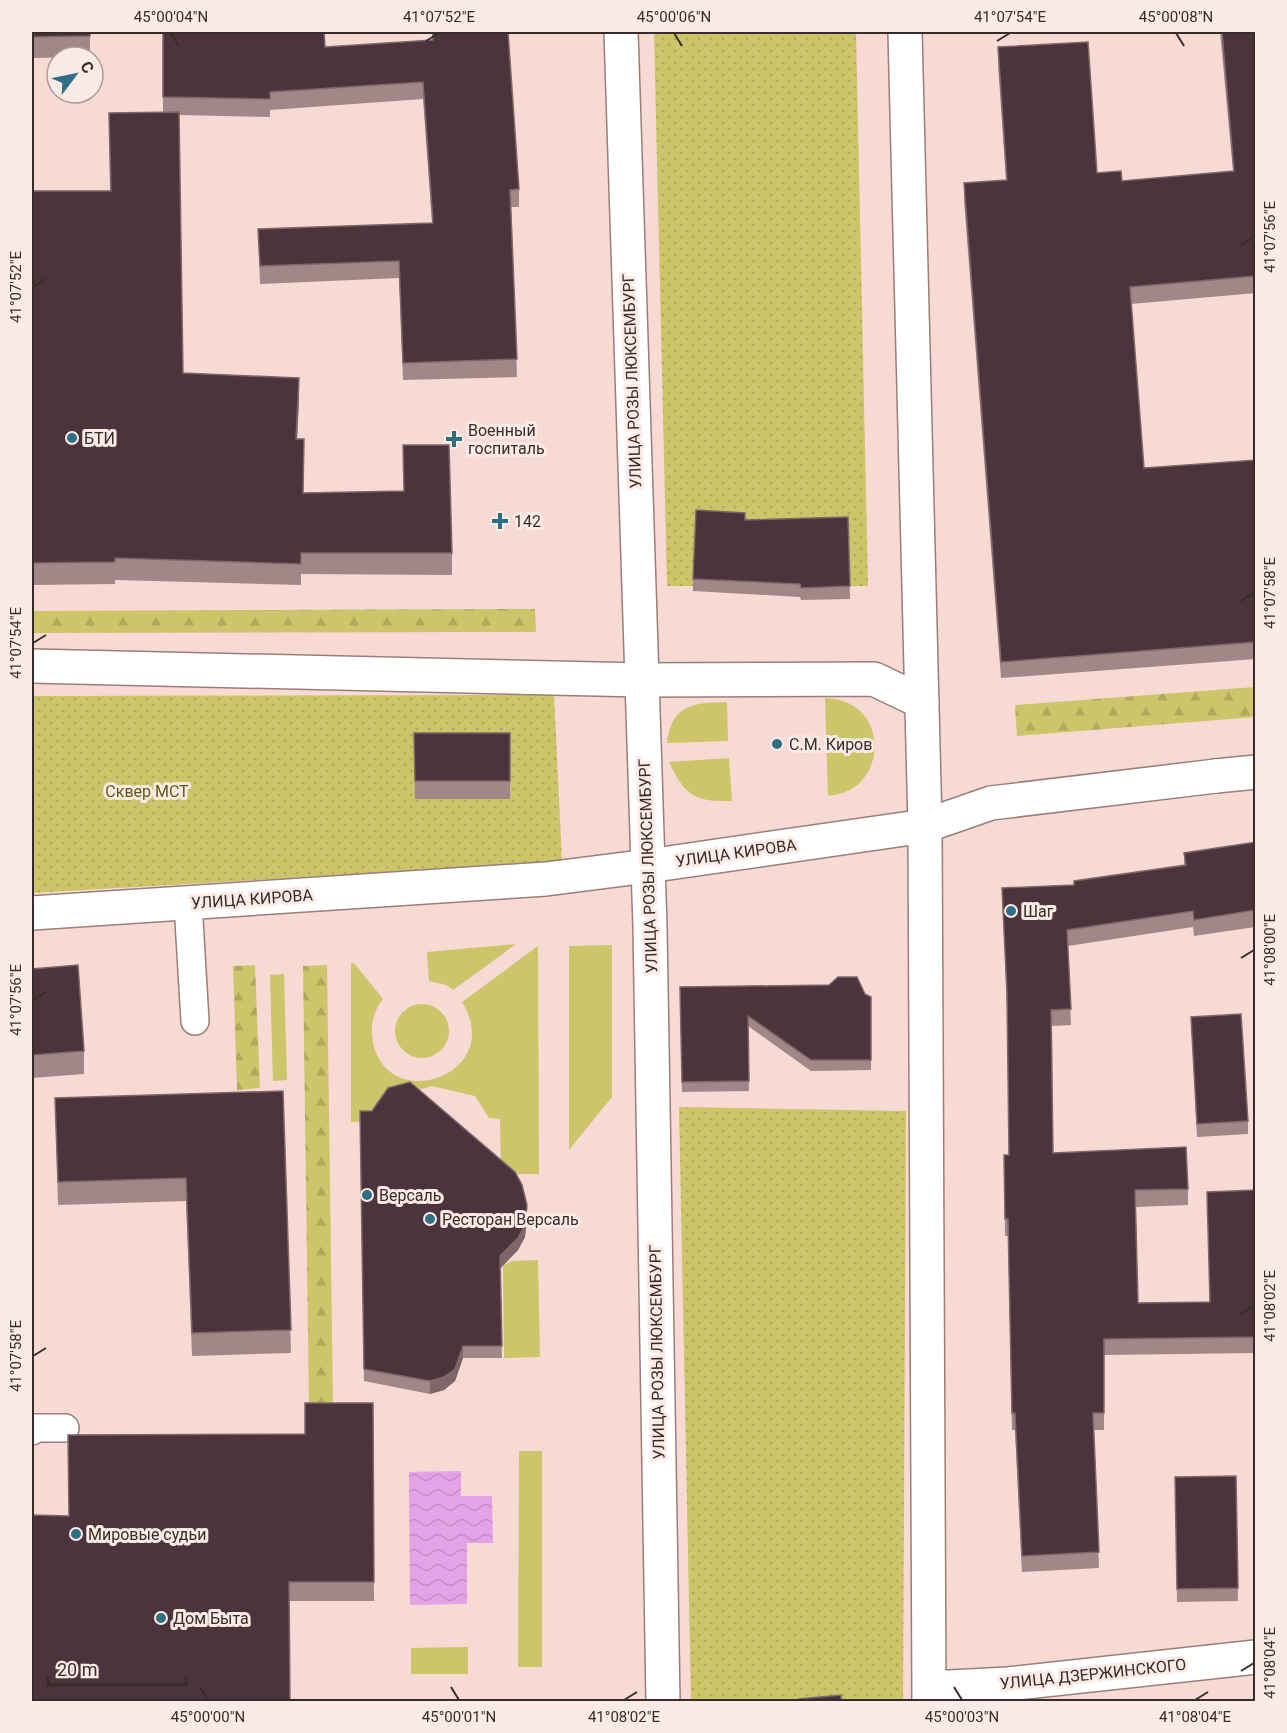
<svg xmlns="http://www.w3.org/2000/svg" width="1287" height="1733" font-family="Roboto,sans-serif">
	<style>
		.green { fill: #ccc56a }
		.forest { fill: url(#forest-firs) }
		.park { fill: url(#park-dots) }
		.water { fill: url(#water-waves) }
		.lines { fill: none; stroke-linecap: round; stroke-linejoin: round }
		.lane-casing { stroke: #997f78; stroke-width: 30 }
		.street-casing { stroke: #997f78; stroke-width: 36 }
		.secondary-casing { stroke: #997f78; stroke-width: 36 }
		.primary-casing { stroke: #997f78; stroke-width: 36 }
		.lane { stroke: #fff; stroke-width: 27 }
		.street { stroke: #fff; stroke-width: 33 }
		.secondary { stroke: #fff; stroke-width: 33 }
		.primary { stroke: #fff; stroke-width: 33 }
		.wall { fill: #a18787 }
		.shaded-wall { fill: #7f6669 }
		.building { fill: #4b343b; stroke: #7f6669; stroke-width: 1.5 }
		.ticks { fill: none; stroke: #362c29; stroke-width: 2 }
		.poi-dot { fill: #2f6f84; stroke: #fceae6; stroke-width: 2 }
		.labels { text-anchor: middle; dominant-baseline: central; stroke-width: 6; stroke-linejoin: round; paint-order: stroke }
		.street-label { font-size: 16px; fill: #362c29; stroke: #fceae6 }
		.poi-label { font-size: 16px; fill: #362c29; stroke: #fceae6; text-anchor: start }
		.park-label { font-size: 16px; fill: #5f5912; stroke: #fceae6 }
		.neatline { fill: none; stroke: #362c29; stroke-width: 2 }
		.ticks-label { font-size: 15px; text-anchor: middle; fill: #362c29 }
	</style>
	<defs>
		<pattern id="forest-firs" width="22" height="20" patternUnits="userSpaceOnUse" patternTransform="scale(1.5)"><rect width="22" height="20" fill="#ccc56a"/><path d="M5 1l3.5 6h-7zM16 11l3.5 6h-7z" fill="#b0a95c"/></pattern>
		<pattern id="park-dots" width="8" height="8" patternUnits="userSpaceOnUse" patternTransform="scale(1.5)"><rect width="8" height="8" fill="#ccc56a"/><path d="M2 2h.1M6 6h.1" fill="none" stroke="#b0a95c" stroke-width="1.8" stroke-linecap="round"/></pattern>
		<pattern id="water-waves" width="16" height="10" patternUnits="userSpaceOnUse" patternTransform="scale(1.5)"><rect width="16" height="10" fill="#e4a3e6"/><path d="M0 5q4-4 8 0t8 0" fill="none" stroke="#c48cc5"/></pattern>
	</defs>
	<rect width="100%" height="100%" fill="#f7dad3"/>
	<path class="green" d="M825,698C839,699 852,702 862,713C883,735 877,775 850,790C844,793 835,795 828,796Z
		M727,702L728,741L667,743C672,704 693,703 727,702Z
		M729,758L732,801C695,802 685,796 669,762Z
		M516,944L453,990L446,985L429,981L427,952Z
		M612,945V1097L569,1150V946Z
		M538,946L539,1174H506L501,1172L500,1119L489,1118L475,1096L432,1086L387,1099L372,1121L351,1122V963H354L383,999C373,1011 370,1027 373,1042C387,1116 507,1075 462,1002Z
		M284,974L287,1080L273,1081L270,975Z
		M395 1031a27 27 0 1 1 54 0a27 27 0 1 1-54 0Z
		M538,1260L540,1357L504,1358L503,1266L512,1261Z
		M519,1451H542V1667H518Z
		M468,1647V1674H411V1648Z"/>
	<path class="forest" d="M535,609L536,632L32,633V611Z
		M1255,687V717L1017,736L1015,705Z
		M255,965L260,1088L237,1090L233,966Z
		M327,965L333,1407L309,1408L303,966Z"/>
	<path class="park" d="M654,32H856L868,586H667Z
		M554,695L562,862L32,893V696Z
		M679,1107L906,1111L903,1701H691Z"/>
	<path class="water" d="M461,1471V1496H492L493,1543H467V1604L410,1605L409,1472Z"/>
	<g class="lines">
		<g class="lane-casing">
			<path id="lane" d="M188,903L195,1021
				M32,1431V1428H65"/>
		</g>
		<g class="street-casing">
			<path id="street" d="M642,680L874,679L922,702
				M1216,776L1256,772
				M648,866L925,826
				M930,1688L1008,1684L1256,1657"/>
		</g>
		<g class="secondary-casing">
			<path id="secondary" d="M32,666L642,680
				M925,826L991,803L1216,776
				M32,913L546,879L648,866"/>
		</g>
		<g class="primary-casing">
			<path id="primary" d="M621,32L650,927L663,1702
				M905,32L925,826L929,1702"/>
		</g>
		<use href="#lane" class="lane"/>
		<use href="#street" class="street"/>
		<use href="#secondary" class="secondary"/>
		<use href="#primary" class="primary"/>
	</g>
	<path class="wall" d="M32,32H90V57L32,58Z
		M163,32L325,47L432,40V32H508L519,189V207H511L517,377L403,380L399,278L260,284L258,229L432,223L423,99L270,110V117L179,115L183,373L299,400L297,439L304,461L303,493L452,553V575L301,574V585L115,580V584L32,585V191H110L109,113L163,112Z
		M1220,32H1256V293L1131,304L1144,468L1256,460V659L1001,678L964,200V183L1006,180L998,64V47L1097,173L1122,181L1233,171Z
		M848,517L850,599L801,600L800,597L693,591V579L745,520Z
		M414,733H510V799H415Z
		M1256,842V930L1255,927L1194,936L1193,927L1068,946L1071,1025L1052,1026L1053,1153L1188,1189V1205L1136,1207L1138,1303L1209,1302L1256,1190V1353L1104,1355V1430H1094L1099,1568L1022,1572L1015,1430H1012L1008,1236H1005L1004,1155H1009L1007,1009L1002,888L1074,885V881L1184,865V853Z
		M32,969L84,1051V1074L32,1078Z
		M680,987L865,994L871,997V1070L811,1071L748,1026L749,1091L682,1092Z
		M1191,1017L1248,1121V1134L1197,1137Z
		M283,1091L291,1353L192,1356L186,1201L58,1205L55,1098Z
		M360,1111L527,1217L525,1237L518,1250L500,1268L502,1358H463L455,1381L444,1390L430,1394L364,1381Z
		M373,1403L374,1601H289L69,1516L305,1434Z
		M1236,1476L1238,1601L1177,1602L1175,1477Z"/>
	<path class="shaded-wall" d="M299,378V400L296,460V439Z
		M527,1205V1217L525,1237L518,1250L500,1269V1256Z
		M463,1346V1358L455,1381L444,1390L430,1394V1381Z"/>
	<path class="building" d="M32,32H90V36L32,37Z
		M163,32H324L325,47L433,40V32H508L519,189L510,190L517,359L403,363L399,261L260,266L258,229L433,223L423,82L270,92V99L163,97Z
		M1222,32H1256V276L1130,287L1144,468L1256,460V642L1001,662L964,183L1007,180L998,47L1088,42L1097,173L1121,171L1122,181L1234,171Z
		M179,112L183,373L299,378L296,439H304L303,493L404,491L403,445H449L452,553H301V564L115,558V562L32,563V191H111L109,113Z
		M696,510L745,513V520L848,517L850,586L801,588L800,584L693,579Z
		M414,733H510V781H415Z
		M1256,842V914L1255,910L1194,920L1193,911L1067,930L1071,1009L1051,1010L1053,1153L1186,1147L1188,1189L1135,1190L1138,1303L1210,1302L1207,1192L1256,1190V1337L1104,1339V1413H1093L1099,1552L1022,1556L1015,1413H1012L1008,1219H1005L1004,1155H1009L1007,992L1002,888L1074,885V881L1186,865L1184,853Z
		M78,965L84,1051L32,1055V969Z
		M838,977H857L865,994L871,997V1060H811L748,1016L749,1081L682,1082L680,987L829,985Z
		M1241,1014L1248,1121L1197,1124L1191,1017Z
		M410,1082L515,1172L522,1185L527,1205L525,1225L518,1238L500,1256L502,1346H463L455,1369L444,1377L430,1381L364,1369L360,1111H372L388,1088Z
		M283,1091L291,1330L192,1333L186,1178L58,1182L55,1098Z
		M305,1403H373L374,1582H289L290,1701H32L33,1515L69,1516L68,1435L305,1434Z
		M1236,1476L1238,1588L1177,1589L1175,1477Z
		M841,1695V1701H799V1699Z"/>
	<path class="ticks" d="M171,33L179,46M674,33L682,46M1176,33L1184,46M426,41L439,33M997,41L1010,33M1241,245L1254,237M33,287L46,279M1241,601L1254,593M33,643L46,635M1241,958L1254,950M33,1000L46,992M1241,1314L1254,1306M33,1356L46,1348M1241,1671L1254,1663M200,1687L208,1700M451,1687L459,1700M954,1687L962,1700M624,1700L637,1692M1195,1700L1208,1692"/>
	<g class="poi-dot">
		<circle cx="72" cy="438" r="6"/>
		<path d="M451 430h6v6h6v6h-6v6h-6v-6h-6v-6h6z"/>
		<path d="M497 512h6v6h6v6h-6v6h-6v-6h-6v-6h6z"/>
		<circle cx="777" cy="744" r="6"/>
		<circle cx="1011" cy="911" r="6"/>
		<circle cx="367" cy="1195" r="6"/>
		<circle cx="430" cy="1219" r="6"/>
		<circle cx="76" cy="1534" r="6"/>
		<circle cx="161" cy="1618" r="6"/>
	</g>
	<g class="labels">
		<g class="street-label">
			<text transform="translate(632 381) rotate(-92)">УЛИЦА РОЗЫ ЛЮКСЕМБУРГ</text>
			<text transform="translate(736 853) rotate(-8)">УЛИЦА КИРОВА</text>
			<text transform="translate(648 866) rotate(-92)">УЛИЦА РОЗЫ ЛЮКСЕМБУРГ</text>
			<text transform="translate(252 899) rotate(-4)">УЛИЦА КИРОВА</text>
			<text transform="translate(657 1352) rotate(-91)">УЛИЦА РОЗЫ ЛЮКСЕМБУРГ</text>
			<text transform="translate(1093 1674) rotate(-6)">УЛИЦА ДЗЕРЖИНСКОГО</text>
		</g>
		<g class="poi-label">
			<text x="468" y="430">Военный<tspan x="468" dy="18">госпиталь</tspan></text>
			<text x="84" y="438">БТИ</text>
			<text x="514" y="521">142</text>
			<text x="789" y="744">С.М. Киров</text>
			<text x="1023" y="911">Шаг</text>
			<text x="379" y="1195">Версаль</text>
			<text x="442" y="1219">Ресторан Версаль</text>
			<text x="88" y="1534">Мировые судьи</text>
			<text x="173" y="1618">Дом Быта</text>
		</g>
		<g class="park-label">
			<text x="147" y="791">Сквер МСТ</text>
		</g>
	</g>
	<rect width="1287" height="1733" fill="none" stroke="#fceae6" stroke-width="66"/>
	<g transform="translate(75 75) rotate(58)"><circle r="28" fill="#fceae6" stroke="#ad9e9a" stroke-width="1.5"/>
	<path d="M0-4.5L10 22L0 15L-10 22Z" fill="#2f6f84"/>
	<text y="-9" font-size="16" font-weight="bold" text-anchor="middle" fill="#362c29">С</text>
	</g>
	<path d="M48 1676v9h138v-9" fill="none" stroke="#362c29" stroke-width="3"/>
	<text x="57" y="1676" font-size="18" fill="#362c29" stroke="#fceae6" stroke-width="4.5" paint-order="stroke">20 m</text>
	<rect x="33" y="33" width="1221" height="1667" class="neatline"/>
	<g class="ticks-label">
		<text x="171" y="22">45°00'04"N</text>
		<text x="439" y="22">41°07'52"E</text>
		<text x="674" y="22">45°00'06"N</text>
		<text x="1010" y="22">41°07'54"E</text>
		<text x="1176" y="22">45°00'08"N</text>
		<text transform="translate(1270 237) rotate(-90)" y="5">41°07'56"E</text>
		<text transform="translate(16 287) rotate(-90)" y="5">41°07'52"E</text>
		<text transform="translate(1270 593) rotate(-90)" y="5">41°07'58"E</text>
		<text transform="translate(16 643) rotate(-90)" y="5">41°07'54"E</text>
		<text transform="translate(1270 950) rotate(-90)" y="5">41°08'00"E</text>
		<text transform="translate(16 1000) rotate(-90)" y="5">41°07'56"E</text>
		<text transform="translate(1270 1306) rotate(-90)" y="5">41°08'02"E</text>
		<text transform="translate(16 1356) rotate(-90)" y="5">41°07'58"E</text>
		<text transform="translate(1270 1663) rotate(-90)" y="5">41°08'04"E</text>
		<text x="208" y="1722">45°00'00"N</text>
		<text x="459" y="1722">45°00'01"N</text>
		<text x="624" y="1722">41°08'02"E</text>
		<text x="962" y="1722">45°00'03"N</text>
		<text x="1195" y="1722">41°08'04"E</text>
	</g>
</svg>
